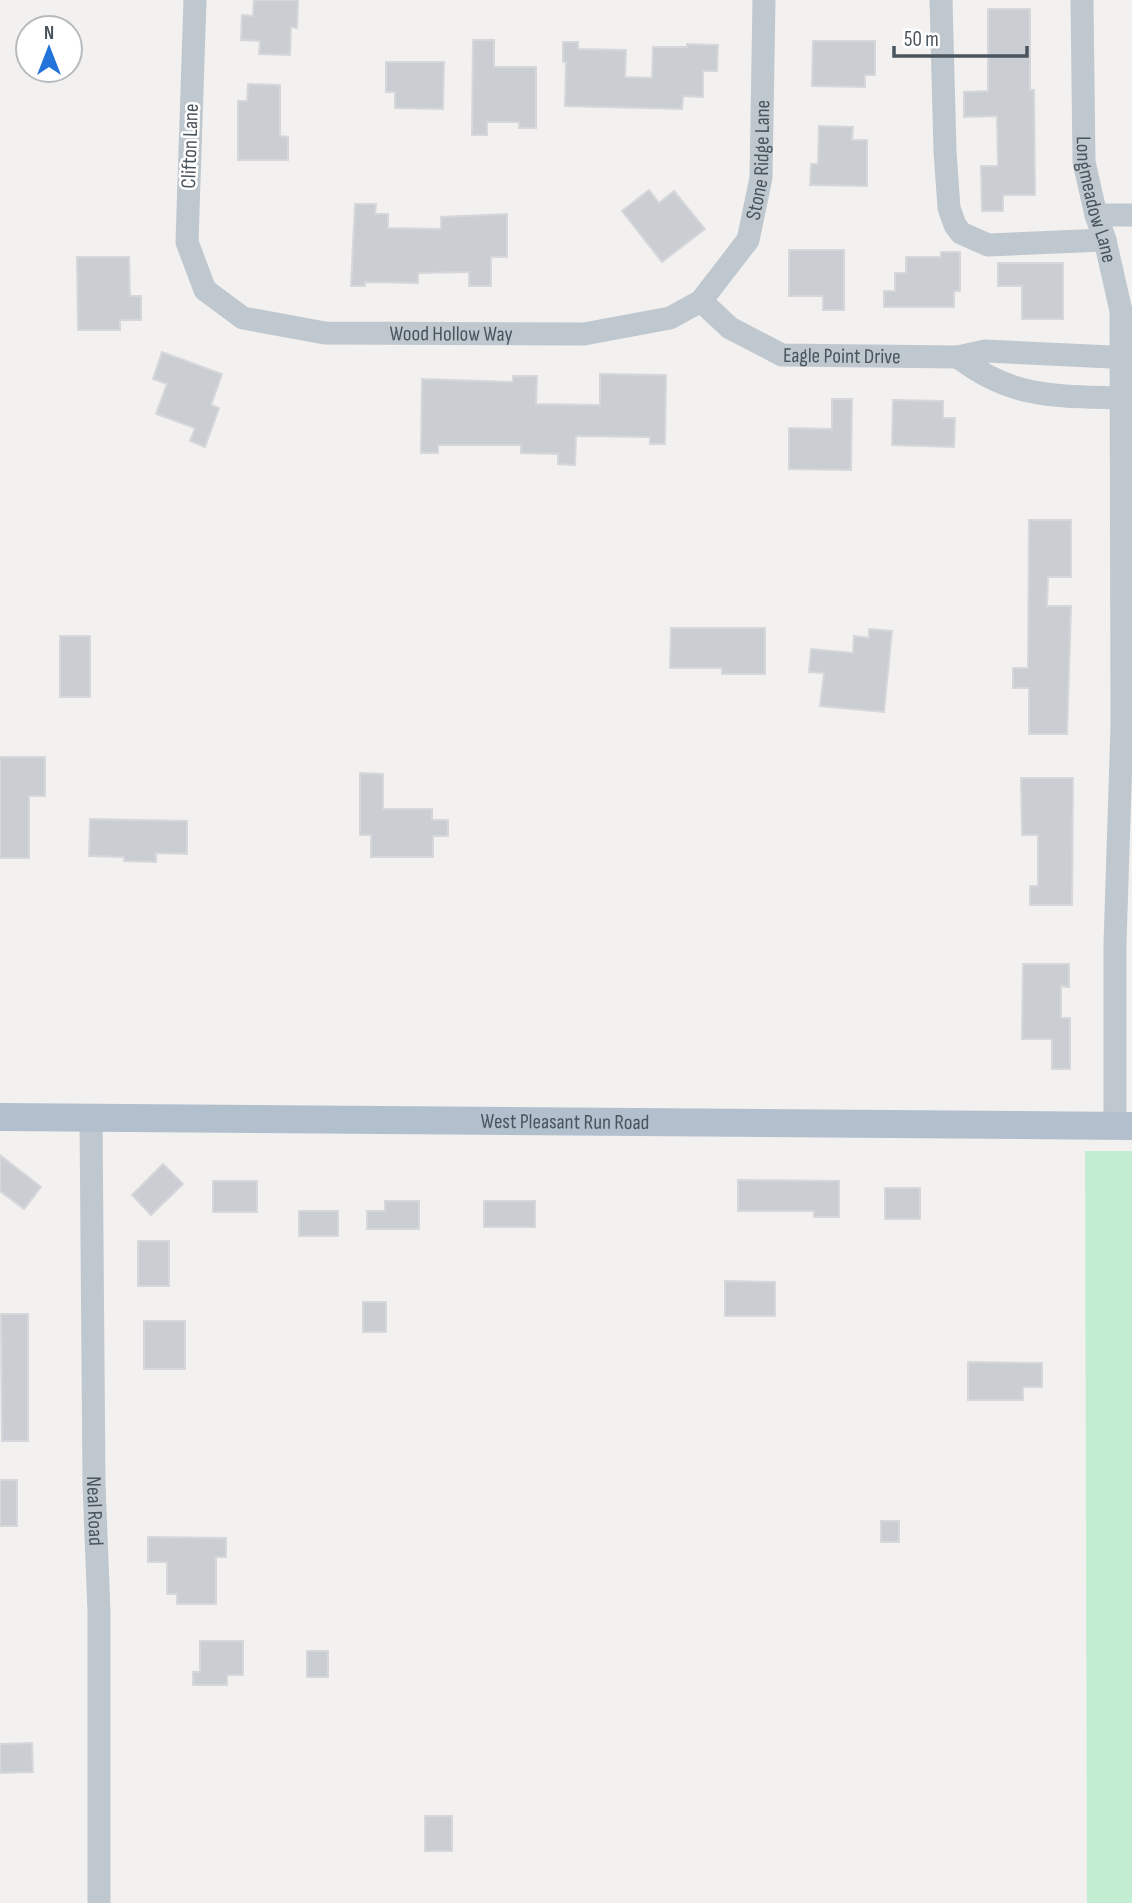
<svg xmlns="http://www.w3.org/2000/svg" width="1132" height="1903" font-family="'Sofia Sans Condensed',sans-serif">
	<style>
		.green { fill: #c2edd2 }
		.building { fill: #cacdd2; stroke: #d5d7db; stroke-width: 2 }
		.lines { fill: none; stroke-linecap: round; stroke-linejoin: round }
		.minor { stroke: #bfc8ce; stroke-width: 23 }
		.major { stroke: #b2c0cd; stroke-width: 28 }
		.labels { text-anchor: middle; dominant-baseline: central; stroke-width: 5; stroke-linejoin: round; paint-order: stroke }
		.street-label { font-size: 21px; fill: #49545d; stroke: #fff }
	</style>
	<rect width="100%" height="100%" fill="#f3f0f0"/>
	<path class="green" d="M1085,1151H1132V1903H1087Z"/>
	<path class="building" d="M254,0H298L297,28L291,27L290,55L259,54L260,41L241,40L242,15L253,16Z
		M988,9H1030V90H1034L1035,195H1003V211H982L981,166H998L997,116L964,117V92L988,91Z
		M473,40H494V67H536V128H519V122H487V135H472Z
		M813,41H875V75H865V87L812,86Z
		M563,42H578V49L626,50L625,77L652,78L653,47H687V44L718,45L717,71H703V97L683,96L682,109L565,106L566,62H563Z
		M386,62H444L443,109L395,108V92H386Z
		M248,84L280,85V136L288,137V160H238V101H247Z
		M819,126L853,127L852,140H867V186L810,185L811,164H818Z
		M649,190L659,203L674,191L705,229L662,262L622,211Z
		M355,204H376L375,214H388V228L441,229V217L507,214V257H491V286H469V272L418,273V283L365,282V286H351Z
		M789,250H844V310H823V296H789Z
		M941,252H960V291H954V307H884V291H895V273H906V257H941Z
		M77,257H129L130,296H141V320H120V330H78Z
		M998,263H1063V319H1022V286H998Z
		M162,352L222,374L211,405L219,408L205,447L190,441L195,428L156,414L167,384L153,379Z
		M600,374L666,375L665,444H650V437L576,436L575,465L558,464V454L521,453V445H438V453H421L422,379L513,382V376H537L536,404L600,405Z
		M832,399H852L851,470L789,469V428L832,429Z
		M893,400L943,401V418H955L954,447L892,445Z
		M1029,520H1071V577H1048L1047,606H1071L1067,734H1029V688H1013V668H1028Z
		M671,628H765V674H722V668H670Z
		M869,629L892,631L884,712L820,706L824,673L809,672L811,649L853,653L854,636L869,638Z
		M60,636H90V697H60Z
		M0,757H45V796H29V858H0Z
		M360,773L383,774V809H432V820H448V836H433V857H371V835H360Z
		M1021,778H1073L1072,905H1030V886H1038V835H1022Z
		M90,819L187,821V854L156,853V862L124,861V857L89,856Z
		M1023,964H1069V987L1061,986V1018H1070V1069H1052V1039H1022Z
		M0,1155L41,1187L24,1209L0,1191Z
		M163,1164L183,1184L151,1215L132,1195Z
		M738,1180L839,1181V1217H814V1211H738Z
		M213,1181H257V1212H213Z
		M885,1188H920V1219H885Z
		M385,1201H419V1229H367V1211H385Z
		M484,1201H535V1227H484Z
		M299,1211H338V1236H299Z
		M138,1241H169V1286H138Z
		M725,1281L775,1282V1316H725Z
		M363,1302H386V1332H363Z
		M1,1314H28V1441H2Z
		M144,1321H185V1369H144Z
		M968,1362L1042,1363V1387H1023V1400H968Z
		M0,1480H17V1526H0Z
		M881,1521H899V1542H881Z
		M148,1537L226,1538V1557H216V1604H177V1594H167V1562H148Z
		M200,1641H243V1675H227V1685H193V1672H200Z
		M307,1651H328V1677H307Z
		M32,1743L33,1772L0,1773V1744Z
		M425,1816H452V1851H425Z"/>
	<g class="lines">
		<g class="minor">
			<path id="s1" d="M195,0L187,242L205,290L243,318L325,333L584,334L670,318L701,301L748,240L761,178L764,0"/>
			<path d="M941,0L945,151L949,208L955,225L961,233L988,245L1105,240"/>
			<path id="s2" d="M1082,0L1084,162L1096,215L1105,240L1121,311L1122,726L1115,944V1126"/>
			<path d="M1096,215H1132"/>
			<path id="s3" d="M701,301L730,328L782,355L958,357"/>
			<path d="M1121,398C1056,396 1013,399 958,357L985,351L1132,358"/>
			<path id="s4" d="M91,1117L94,1484L99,1612V1903"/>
		</g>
		<path class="major" id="s5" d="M0,1117L1132,1126"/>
	</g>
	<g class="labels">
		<g class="street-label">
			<text transform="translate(190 146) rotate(-88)">Clifton Lane</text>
			<text stroke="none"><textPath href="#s1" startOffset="964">Stone Ridge Lane</textPath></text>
			<text stroke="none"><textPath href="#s2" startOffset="201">Longmeadow Lane</textPath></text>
			<text stroke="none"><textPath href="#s1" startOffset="550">Wood Hollow Way</textPath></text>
			<text stroke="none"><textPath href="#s3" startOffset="158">Eagle Point Drive</textPath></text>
			<text stroke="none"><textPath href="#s5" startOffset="565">West Pleasant Run Road</textPath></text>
			<text stroke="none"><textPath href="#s4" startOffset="394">Neal Road</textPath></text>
		</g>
	</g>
	<g transform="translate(49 49)"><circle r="33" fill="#ffffff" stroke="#b6bbbe" stroke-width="2"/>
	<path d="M0-5L12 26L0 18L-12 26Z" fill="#2274db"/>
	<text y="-10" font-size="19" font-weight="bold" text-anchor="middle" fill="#49545d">N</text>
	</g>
	<path d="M894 46v10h133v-10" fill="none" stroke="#49545d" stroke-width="3.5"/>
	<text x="904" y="46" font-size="21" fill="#49545d" stroke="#ffffff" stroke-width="5" paint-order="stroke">50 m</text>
</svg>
